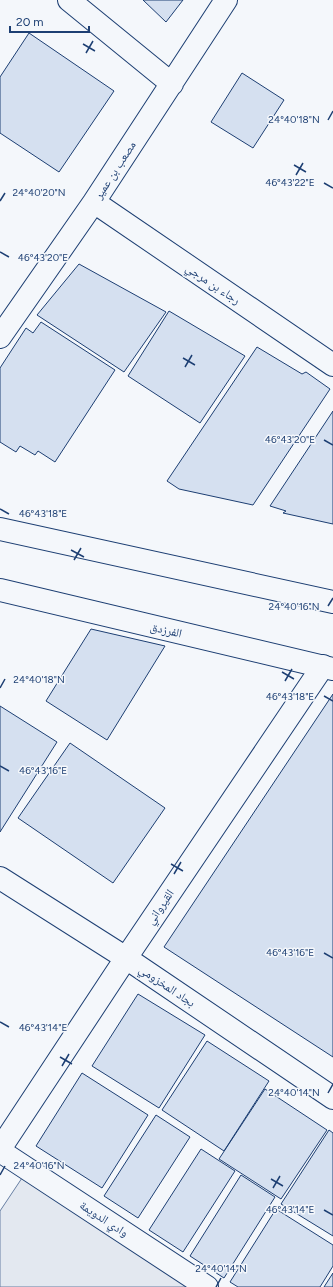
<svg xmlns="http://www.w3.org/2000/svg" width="333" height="1287" font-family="Figtree,'Noto Naskh Arabic',sans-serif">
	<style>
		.parking { fill: #e3e8f0; stroke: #687fa3 }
		.building { fill: #d5e0f0; stroke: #1d3f73 }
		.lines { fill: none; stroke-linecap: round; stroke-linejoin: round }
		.minor-casing { stroke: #1d3f73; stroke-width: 24 }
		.tertiary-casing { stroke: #1d3f73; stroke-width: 24 }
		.minor { stroke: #f4f7fb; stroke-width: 22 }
		.tertiary { stroke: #f4f7fb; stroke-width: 22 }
		.ticks { fill: none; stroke: #1d3f73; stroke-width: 1.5 }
		.labels { text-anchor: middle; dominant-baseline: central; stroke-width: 3; stroke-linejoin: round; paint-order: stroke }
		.street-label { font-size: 12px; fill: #1d3f73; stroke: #f4f7fb }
		.ticks-label { font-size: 10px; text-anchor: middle; fill: #1d3f73; stroke: #f4f7fb; stroke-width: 3; stroke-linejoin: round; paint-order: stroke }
	</style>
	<rect width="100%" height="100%" fill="#f4f7fb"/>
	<path class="parking" d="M24,1175L188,1287H0V1211Z"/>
	<path class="building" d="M143,0H183L166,22Z
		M29,33L114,91L59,172L0,133V77Z
		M242,73L284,100L253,148L211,122Z
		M79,264L166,312L124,372L37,315Z
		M169,311L245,356L200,423L128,376Z
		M41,322L115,370L55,462L38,451L35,455L20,446L16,452L0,442V368L26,328L33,333Z
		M257,347L302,374L306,372L330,389L253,505L179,489L167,481Z
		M333,411V524L283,513L286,511L270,506Z
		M91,629L165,646L107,740L46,701Z
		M333,694V1057L164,947Z
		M0,706L57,742L0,832Z
		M70,743L165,808L113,883L18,818Z
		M138,994L205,1035L159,1108L92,1066Z
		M207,1041L269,1081L224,1151L162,1110Z
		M82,1073L148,1115L102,1188L36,1146Z
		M265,1089L327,1130L281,1199L219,1159Z
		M156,1115L190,1137L138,1218L104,1196Z
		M329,1130L333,1133V1236L281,1204Z
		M201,1149L235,1171L183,1252L149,1230Z
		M241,1175L275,1197L224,1278L190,1256Z
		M276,1209L333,1245V1266L320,1287H238L230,1282Z
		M333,1273V1287H324Z"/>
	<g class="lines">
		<g class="minor-casing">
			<path id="minor" d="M69,0L172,84
				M94,202L333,365
				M0,337L94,202L226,0
				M0,878L126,958L333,1098
				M0,1149L126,958L323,666
				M0,1151L207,1287"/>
		</g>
		<g class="tertiary-casing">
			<path id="tertiary" d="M0,529L333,602
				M0,590L333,669"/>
		</g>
		<use href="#minor" class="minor"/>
		<use href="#tertiary" class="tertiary"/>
	</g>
	<path class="ticks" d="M83,44L95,51M86,53L93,41M328,120L333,111M294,165L306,172M296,175L303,163M324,183L333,188M0,201L5,193M0,252L9,257M183,358L195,365M185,367L192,355M324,440L333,445M0,509L9,514M71,550L84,557M74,560L81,548M328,606L333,598M282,672L294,679M285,681L292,669M0,688L5,679M324,696L333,701M0,766L9,771M171,864L183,871M174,874L181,862M324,953L333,958M0,1022L9,1027M60,1057L72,1064M62,1066L69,1054M328,1093L333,1084M0,1175L5,1166M271,1179L283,1186M273,1188L280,1176M324,1210L333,1215M216,1287L221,1278"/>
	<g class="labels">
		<g class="street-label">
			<text transform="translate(115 170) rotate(-57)">مصعب بن عمير</text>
			<text transform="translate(213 284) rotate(34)">رجاء بن مرجي</text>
			<text transform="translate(166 630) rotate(13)">الفرزدق</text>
			<text transform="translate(160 907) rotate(-56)">القيرواني</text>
			<text transform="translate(167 986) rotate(34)">بجاد المخزومي</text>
			<text transform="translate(104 1219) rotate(33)">وادي الدويمة</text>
		</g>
	</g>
	<g class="ticks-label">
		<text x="294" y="123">24°40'18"N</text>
		<text x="290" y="186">46°43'22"E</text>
		<text x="39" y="196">24°40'20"N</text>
		<text x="43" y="261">46°43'20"E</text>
		<text x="290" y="443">46°43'20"E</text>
		<text x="43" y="517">46°43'18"E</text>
		<text x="294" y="610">24°40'16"N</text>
		<text x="39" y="683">24°40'18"N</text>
		<text x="290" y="700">46°43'18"E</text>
		<text x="43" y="774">46°43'16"E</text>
		<text x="290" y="956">46°43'16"E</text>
		<text x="43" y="1031">46°43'14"E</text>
		<text x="294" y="1096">24°40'14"N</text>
		<text x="39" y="1169">24°40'16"N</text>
		<text x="290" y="1213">46°43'14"E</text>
		<text x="221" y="1272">24°40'14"N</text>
	</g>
	<path d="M10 26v6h79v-6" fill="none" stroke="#1d3f73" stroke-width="2"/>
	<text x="16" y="26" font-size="12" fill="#1d3f73" stroke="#f4f7fb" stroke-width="3" paint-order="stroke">20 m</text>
</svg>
